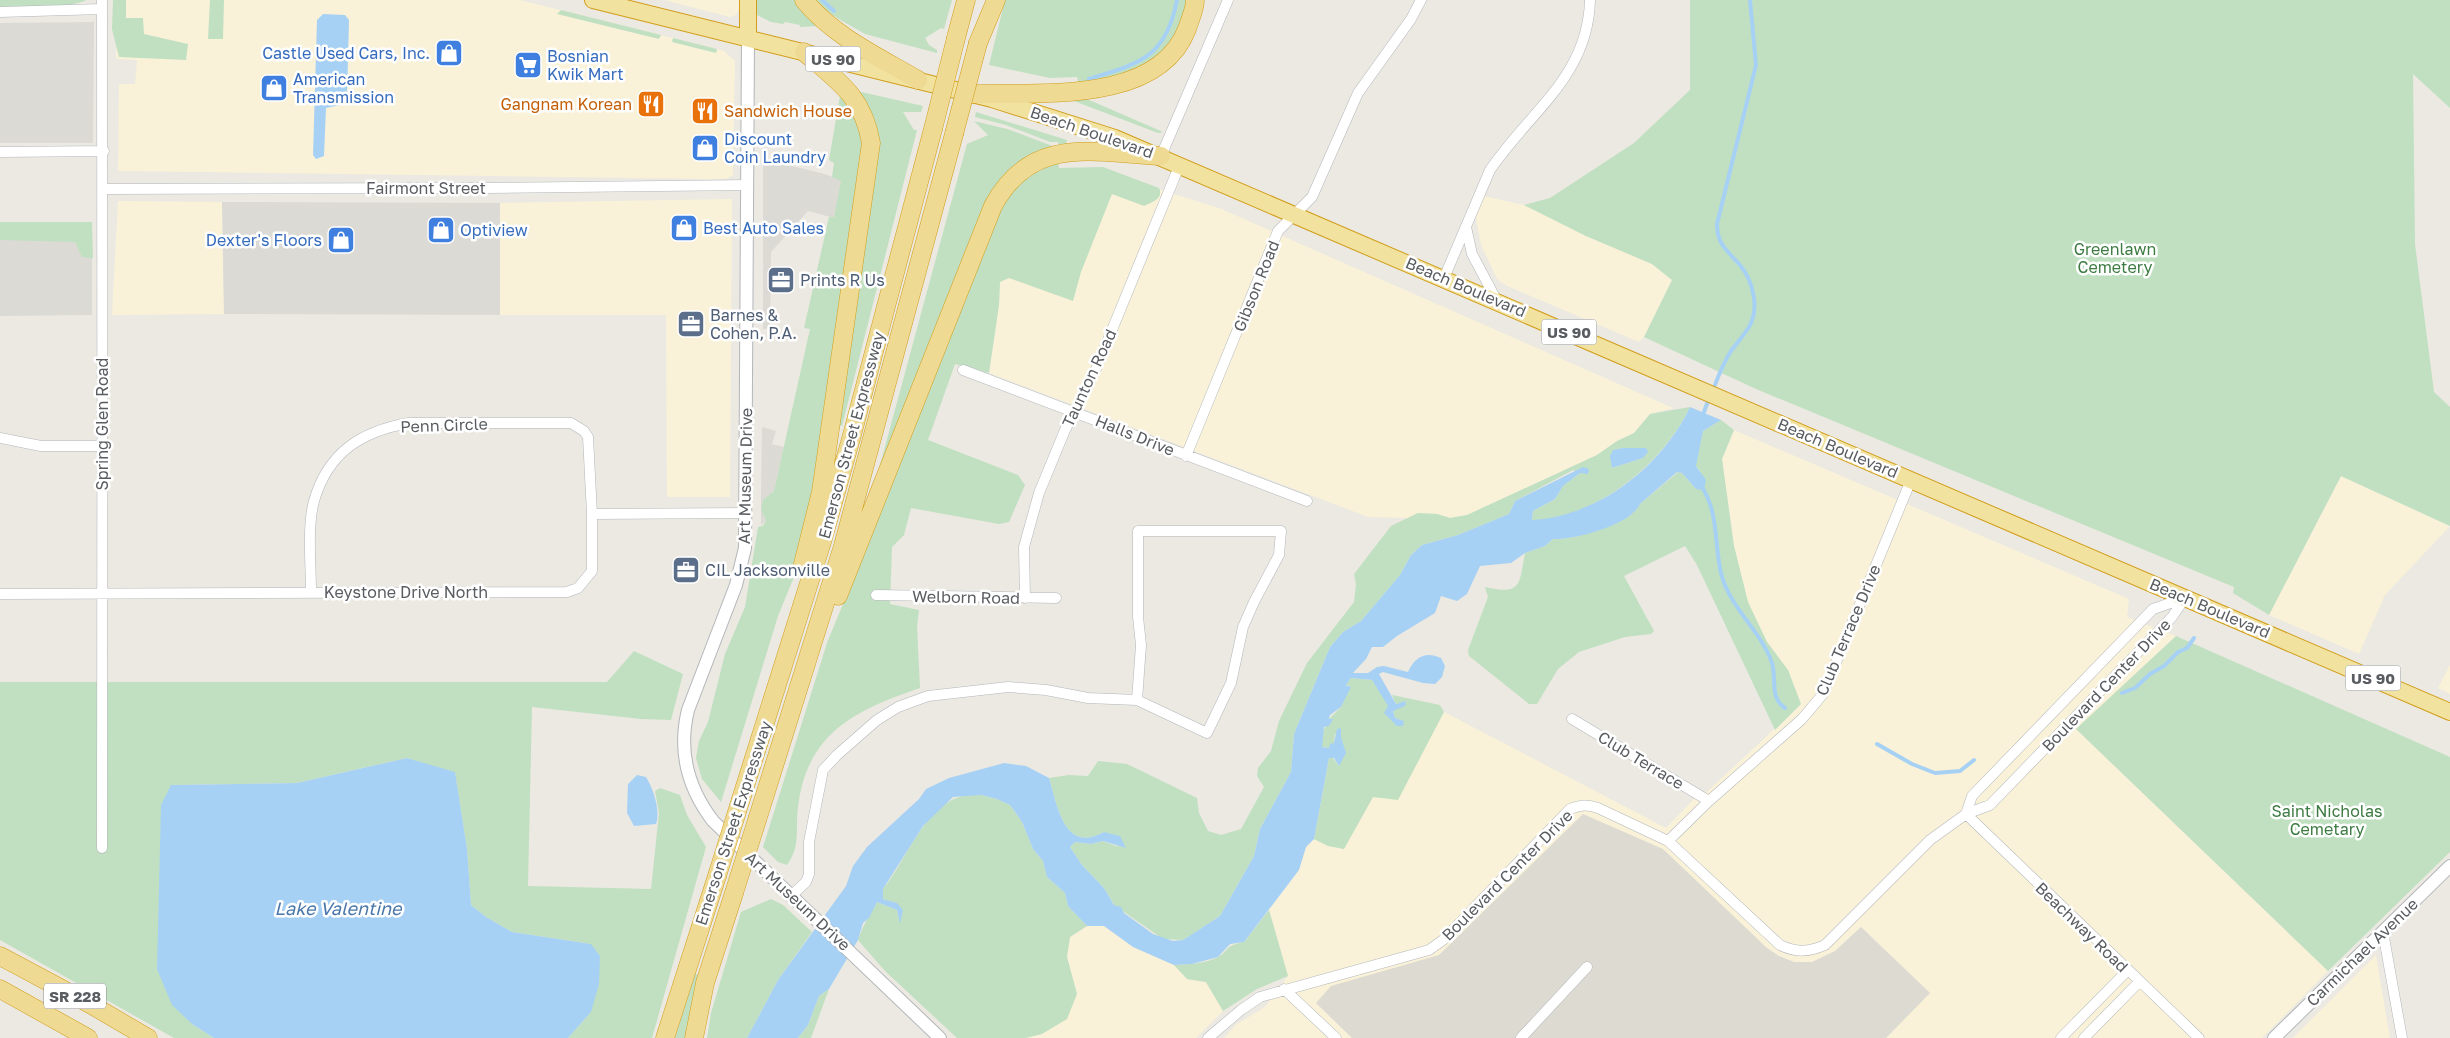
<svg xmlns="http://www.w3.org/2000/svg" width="2450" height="1038" font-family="'Golos Text',sans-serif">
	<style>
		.commercial { fill: #f9f2d8 }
		.industrial { fill: #dcdad5 }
		.education { fill: #dddad2 }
		.green { fill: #c0e0c1; fill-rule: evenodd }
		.water { fill: #a7d1f4 }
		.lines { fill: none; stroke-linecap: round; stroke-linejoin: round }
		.stream { stroke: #a7d1f4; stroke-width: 4 }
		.minor-casing { stroke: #b3b6ba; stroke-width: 11 }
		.tertiary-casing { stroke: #b3b6ba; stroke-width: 14 }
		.trunk-casing { stroke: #d19d1a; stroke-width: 18 }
		.motorway-casing { stroke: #d19d1a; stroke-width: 19 }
		.minor { stroke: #fff; stroke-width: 10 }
		.tertiary { stroke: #fff; stroke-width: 12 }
		.trunk { stroke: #f2e2a0; stroke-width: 16 }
		.motorway { stroke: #efda93; stroke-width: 18 }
		.motorway-bridge-casing { stroke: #d19d1a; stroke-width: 19; stroke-linecap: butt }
		.motorway-bridge { stroke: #efda93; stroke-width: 18 }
		.labels { text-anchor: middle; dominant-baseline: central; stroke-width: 5; stroke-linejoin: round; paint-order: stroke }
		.shield { fill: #fff; stroke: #8b8d90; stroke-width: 1 }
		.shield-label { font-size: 15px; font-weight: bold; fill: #595c60 }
		.shop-label { font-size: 16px; fill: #366cbe; stroke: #fff; text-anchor: start }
		.food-label { font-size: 16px; fill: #c56008; stroke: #fff; text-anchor: end }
		.street-label { font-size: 16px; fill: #595c60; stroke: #fff }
		.park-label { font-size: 16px; fill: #3d7b42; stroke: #fff }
		.service-label { font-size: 16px; fill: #4e5e75; stroke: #fff; text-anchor: start }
		.water-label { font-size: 18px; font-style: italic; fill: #4b78ab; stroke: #fff }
	</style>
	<rect width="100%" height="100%" fill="#ebe9e1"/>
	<path class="commercial" d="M118,0H520L724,51L735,61L733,175L726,179H707L118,171L119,84H135L137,60L116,59Z
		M664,0H741V7L736,15L730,17Z
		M1041,185H1145L1219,208L1673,408L1650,414L1634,433L1617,441L1597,455L1467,515L1450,518L1437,514L1418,513L1408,518L1368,517L989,373L999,305L1000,282Z
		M1484,196L1524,205L1586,236L1652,264L1672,280L1644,337L1639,342L1507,286L1497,279L1481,245L1476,217Z
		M732,199L730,497H667L666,315H500V203Z
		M118,201L222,202L224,314L112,315Z
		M1734,430L2129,599L2127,617L2176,636L2076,729L2328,971L2262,1038H1886L1930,993L1861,927L1835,951L1812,962H1794L1779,956L1767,948L1459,938L1439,955L1316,1003L1352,1038H1224L1237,1024L1265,1007L1288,976L1269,910L1299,870L1306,847L1314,839L1328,846L1344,849L1373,797L1398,799L1444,712L1666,828L1693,800L1709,790L1801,704L1788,670L1767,642L1748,602L1734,546L1722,459Z
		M2341,476L2450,526L2385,595L2359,654L2269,615Z
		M2450,665V694L2438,688Z
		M1087,926H1104L1133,947L1174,965L1187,979L1206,982L1223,1011L1196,1038H1026L1077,994L1067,957L1070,937Z
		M2376,955L2390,1038H2293Z"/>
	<path class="industrial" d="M94,22L93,143H0V23Z
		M763,159L825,174L842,181L834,218L808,211L771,252L770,328L763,329Z
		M222,202L500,203V315L224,314Z
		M0,222H92V315L0,316Z
		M762,427L776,431L772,444L784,447L774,491L763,500L761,510L766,520L761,526V492Z"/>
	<path class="education" d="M1583,814L1663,849L1767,948L1779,956L1794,962H1812L1835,951L1861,927L1930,993L1886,1038H1352L1316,1003L1331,986L1439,955Z"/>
	<path class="green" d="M0,0H85V1L66,6L0,9Z
		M113,0H126V18H143L144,34L188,44L186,60L119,57L112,29Z
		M210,0H224L223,39H208Z
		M756,0H797L819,26L800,27V25L785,22L783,24L771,22L757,15Z
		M812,0H952L944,29L941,28L925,38L929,45L937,50V53L865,34L837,18Z
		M1005,0H1187C1184,29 1164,61 1135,71C1117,77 1097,80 1079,85L1077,77L1050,78L989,65Z
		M1690,0H2450V108L2413,74L2415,244L2434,392L2450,407V526L2341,476L2269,615L2233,593L2234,587L1756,389L1644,337L1672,280L1652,264L1586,236L1524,205L1550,198L1634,143L1690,90Z
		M561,10L661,35L659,39L557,14Z
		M673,38L717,49L716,53L672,42Z
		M857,91L923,106L921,112H903L914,130H917L842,426L837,425L876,156Z
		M840,96C861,107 862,138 864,158L811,511L794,577L778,616L721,802L702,779L696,758L699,741L708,722L725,654L745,607L758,527L763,526L766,520L761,510L763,500L774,491L810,329L804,328L829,217H834L841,181L832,177L834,163L829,160Z
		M1080,96L1163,132L1158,133L1074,101Z
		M976,112L1067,140L1066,145L1059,147L1058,142H1050L1006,125L975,117Z
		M974,121L1007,129L1050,145L1053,148L1014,169L885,467L880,465L967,144L988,135Z
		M1058,161L1059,168L1103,167L1159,188C1164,199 1152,202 1144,206L1112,194L1081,272L1073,301L1009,278L1000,282L999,305L989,373L955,364L928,440L1018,475L1025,485L1009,522L999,524L911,508L904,535L892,547L890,604L919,610L917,627L920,688C856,710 807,732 798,807C795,830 801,846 787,865L778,862L763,847L827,643L873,531L937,359L1004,201L1026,175Z
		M0,222H92L93,258L82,257L75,242L0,240Z
		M1690,407C1668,453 1622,495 1574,512C1560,517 1546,519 1532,521L1533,511L1555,499L1563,486L1580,473L1573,470L1515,501L1509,514L1458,535L1422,545L1411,555L1400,575L1361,621L1343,632L1330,647L1294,734L1291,772L1260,829L1254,856L1220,916L1183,940L1163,939L1114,905L1104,888L1082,865L1070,847L1075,842L1091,844L1103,841L1119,847L1104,832C1063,855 1057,803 1049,778L1069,775L1088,776L1098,761L1127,764L1197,798L1199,813L1208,831L1221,835L1241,829L1264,787L1257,776L1258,768L1271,751L1279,721L1307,663L1354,602L1356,584L1354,574L1391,526L1418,513L1437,514L1450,518L1467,515L1597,455L1617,441L1634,433L1650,414ZM1623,448H1646L1643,458L1612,468L1613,450Z
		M1721,420L1734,430L1722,459L1734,546L1748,602L1767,642L1788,670L1801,704L1775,730L1697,565L1685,546L1624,576L1654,631L1651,634L1625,637L1579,652L1558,669L1537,704H1529L1469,656L1468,650L1488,597L1485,587C1523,596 1519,583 1525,553L1545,546L1553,539C1575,540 1631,524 1640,504L1678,472L1682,473L1696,489L1700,471L1696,466V460L1701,435L1703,431Z
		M2176,636L2450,757V852L2328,971L2076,729Z
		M634,651L683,674L671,720L641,719L532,707L528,886L651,889L659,813L655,791L660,788L680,795L687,815L706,847L652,1038H568L591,1012V944L512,932L486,917L471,905L467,849L455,773L407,758L297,783L171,785L192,1024L214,1038H174L0,940V682H607Z
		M1351,678L1372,680L1386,700L1397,726L1403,721L1395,718L1393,710L1406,702L1396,704L1392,695L1440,705L1444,712L1398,800L1373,797L1344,849L1328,846L1314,839L1329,758H1333L1339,766C1342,754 1348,742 1335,734L1334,743L1329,748L1322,747C1321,734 1323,728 1332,719H1329L1341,707L1350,686L1346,685Z
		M967,795H981L997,799L1010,805L1022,822L1033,849L1043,861L1047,877L1065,893L1068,906L1087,926L1070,937L1067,957L1077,994L1067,1019L1042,1034L1026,1038H957L885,971L858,940C863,925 870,915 877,902L897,910L898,922L897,903L883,899V889C907,860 925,802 967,795Z
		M771,899L783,905L812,932L778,980L747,1038H707L711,1013L741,912Z
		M1269,910L1288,976L1257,989L1223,1011L1206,982L1187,979L1174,965C1188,964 1206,964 1218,957C1231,949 1224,946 1244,942Z
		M695,974L699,975L686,1038H675Z
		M829,989L811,1038H798L808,1025L819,996Z"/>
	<path class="water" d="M323,14L345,15L349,20L347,96L345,104L326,108L324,156L316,159L313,155L317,20Z
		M1690,407L1721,420L1703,431L1696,466L1706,480L1704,490L1696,489L1682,473L1677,472L1640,504C1631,525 1575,540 1553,539L1545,546L1525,553L1511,563L1480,566L1467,594L1457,601L1441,596L1435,613L1397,636L1383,647H1372L1366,659L1353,673H1368L1377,667L1384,666L1408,672C1415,657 1425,651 1441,658L1445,666L1442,677L1435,684L1423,683L1383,672L1379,674L1396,704L1406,701L1405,706L1393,711L1395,718L1404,721L1403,726H1397L1384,713L1388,706L1372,680L1351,678L1346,685L1351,687L1341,707L1330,715L1329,719H1333L1329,726L1324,727L1322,747L1329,748L1330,744L1334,743L1337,729L1341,728V737L1346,753L1339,766L1334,758H1329L1314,839L1306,847L1299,870L1244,942L1230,944L1218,957L1192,964L1174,965L1133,947L1104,926H1087L1068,906L1065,893L1047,877L1043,861L1033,849L1022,822L1010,805L997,799L981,795L953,797L923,826L883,889V899L897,903L903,910L900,924L897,910L877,902L869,918L863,923L858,940L829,989L819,996L808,1025L798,1038H747L778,980L846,886L853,866L867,847L919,799L926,789L949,778L1004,763L1026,766L1049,778C1057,803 1063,855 1104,832L1120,836L1126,848L1103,841L1091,844L1075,842L1070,847L1082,865L1104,888L1114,905L1121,907L1124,913L1153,934L1173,941L1183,940L1220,916L1254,856L1260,829L1291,772L1294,734L1330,647L1343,632L1361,621L1400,575L1411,555L1422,545L1458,535L1509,514L1515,501L1583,467L1589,469L1588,474L1580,473L1563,486L1555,499L1533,511L1532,520C1599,516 1662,466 1690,407Z
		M1623,448H1646L1648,452L1643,458L1612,468L1610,456L1613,450Z
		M407,758L455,772L467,849L471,905L486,917L512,932L591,944L600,956L599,984L591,1012L568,1038H214L192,1024L172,1005L157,969L161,805L171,785L297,783Z
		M637,775L646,777C653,788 661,811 656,824L634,826L627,813L628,784Z"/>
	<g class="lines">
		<path class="stream" d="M822,0L834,11
			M1089,79C1140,63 1166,58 1177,0
			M1713,390C1718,377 1723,363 1731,351C1737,343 1744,335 1749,327C1760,308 1753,281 1740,265C1727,250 1717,245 1717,224L1756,65L1750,0
			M1704,412L1709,398
			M1702,487C1719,514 1714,543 1721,573C1729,607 1762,632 1772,663C1777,680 1769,697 1785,708
			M2122,693L2135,688L2150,674L2164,666L2178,652L2187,648L2194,638
			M1877,744L1912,764L1935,773L1960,771L1974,760"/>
		<g class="minor-casing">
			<path id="minor" d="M0,12L102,9
				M0,152L104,151
				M1161,156L1228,0
				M104,189L487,188L748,185
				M1466,227L1472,254L1497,301
				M1444,278L1490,170C1529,112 1588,77 1590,0
				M963,370L1307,501
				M0,438L41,446H101
				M1186,456L1278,231L1312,197L1358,93L1411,19L1421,0
				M592,514L745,513
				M0,594L567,592L578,588L592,571V514L588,437L584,431L571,423H409C362,431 328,452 314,501C307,527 311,565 311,592
				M876,595L1056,598
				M1025,598L1024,547L1039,493L1065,430L1096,369L1180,164
				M1572,719L1709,801
				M1966,814L2199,1038
				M1966,814L1972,796L2153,609L2185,598
				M1668,841L1709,801L1802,719L1823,694L1911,480
				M102,848C102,565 103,283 102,0
				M791,896L806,882L809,874V842L823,770L837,755L877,720L898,707L928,696L1008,687L1046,690L1088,698L1137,700L1207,733L1231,683L1243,627L1254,602L1279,555L1281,531H1138V617L1141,645L1137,700
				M2383,932L2402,1038
				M1284,989L1336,1038
				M1208,1038L1241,1010L1260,997L1429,950L1443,940L1570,809C1580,805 1587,804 1598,808L1668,841L1780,945C1796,953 1809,952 1825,945L1930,840L1966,814L1990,805L2172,617L2185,598
				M1521,1038L1587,967
				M2061,1038L2127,971
				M2084,1038L2139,982"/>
		</g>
		<g class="tertiary-casing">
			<path id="tertiary" d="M748,38L745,548L736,585L688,710C678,751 687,787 713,821L940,1038
				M2274,1038L2450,866"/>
		</g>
		<g class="trunk-casing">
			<path id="trunk" d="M593,0L992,99L1115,138L2450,712
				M748,0V38"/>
		</g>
		<g class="motorway-casing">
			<path id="motorway" d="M804,0C833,36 879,57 918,80
				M956,38L966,0
				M978,43L996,0
				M973,94C1038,92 1158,105 1187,29C1190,19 1195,10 1195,0
				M802,568L821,492L871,143C863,96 838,81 804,52
				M838,596L993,206C1032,134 1093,153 1161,156
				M741,799L822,542L852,435L933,129
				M758,817L843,546L954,134
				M0,956L90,1004L148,1038
				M0,989L88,1038
				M665,1038L717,876
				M694,1038L705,983L734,893"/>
		</g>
		<use href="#minor" class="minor"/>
		<use href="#tertiary" class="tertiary"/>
		<use href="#trunk" class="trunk"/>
		<use href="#motorway" class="motorway"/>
		<g class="motorway-bridge-casing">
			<path id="motorway-bridge" d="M933,129L956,38
				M954,134L978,43
				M717,876L741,799
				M734,893L758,817"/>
		</g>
		<use href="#motorway-bridge" class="motorway-bridge"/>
	</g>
	<defs>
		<g id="shop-square" transform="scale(1.4375)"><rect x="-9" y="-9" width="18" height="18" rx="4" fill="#3f7fe0" stroke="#fff"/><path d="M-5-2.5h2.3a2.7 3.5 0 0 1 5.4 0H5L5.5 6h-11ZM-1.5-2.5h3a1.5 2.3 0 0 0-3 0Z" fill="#fff"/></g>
		<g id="supermarket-square" transform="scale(1.4375)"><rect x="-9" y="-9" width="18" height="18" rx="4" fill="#3f7fe0" stroke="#fff"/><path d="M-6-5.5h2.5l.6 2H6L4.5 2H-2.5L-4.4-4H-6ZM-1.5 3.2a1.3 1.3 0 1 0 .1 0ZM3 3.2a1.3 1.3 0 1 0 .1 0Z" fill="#fff"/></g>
		<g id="restaurant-square" transform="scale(1.4375)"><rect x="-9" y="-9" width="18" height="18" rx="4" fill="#e8710a" stroke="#fff"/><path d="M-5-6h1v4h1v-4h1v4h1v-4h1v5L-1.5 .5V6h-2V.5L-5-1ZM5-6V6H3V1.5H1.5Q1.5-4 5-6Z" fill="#fff"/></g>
		<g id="office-square" transform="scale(1.4375)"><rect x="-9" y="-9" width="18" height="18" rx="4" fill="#5c6f8a" stroke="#fff"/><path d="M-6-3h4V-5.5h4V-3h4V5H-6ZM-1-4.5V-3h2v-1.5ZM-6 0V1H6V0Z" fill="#fff"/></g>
	</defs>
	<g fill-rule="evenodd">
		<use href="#shop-square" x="449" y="53"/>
		<use href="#supermarket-square" x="528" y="65"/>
		<use href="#shop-square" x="274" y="88"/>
		<use href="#restaurant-square" x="651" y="104"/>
		<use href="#restaurant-square" x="705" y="111"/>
		<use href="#shop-square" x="705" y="148"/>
		<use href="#shop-square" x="684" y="228"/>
		<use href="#shop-square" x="441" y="230"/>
		<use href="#shop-square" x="341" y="240"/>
		<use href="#office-square" x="781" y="280"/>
		<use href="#office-square" x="691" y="324"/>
		<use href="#office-square" x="686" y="570"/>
	</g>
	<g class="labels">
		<g class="shield">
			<rect x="805.5" y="46.5" width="55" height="25" rx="4"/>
			<rect x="1541.5" y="319.5" width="55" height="25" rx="4"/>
			<rect x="2345.5" y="665.5" width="55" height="25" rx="4"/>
			<rect x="44" y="983.5" width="62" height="25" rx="4"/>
		</g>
		<g class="shield-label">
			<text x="833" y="59">US 90</text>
			<text x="1569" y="332">US 90</text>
			<text x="2373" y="678">US 90</text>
			<text x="75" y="996">SR 228</text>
		</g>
		<g class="shop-label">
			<text x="430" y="53" text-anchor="end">Castle Used Cars, Inc.</text>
			<text x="547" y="56">Bosnian<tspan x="547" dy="18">Kwik Mart</tspan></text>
			<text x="293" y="79">American<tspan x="293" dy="18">Transmission</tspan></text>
			<text x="724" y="139">Discount<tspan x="724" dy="18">Coin Laundry</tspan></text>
			<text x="703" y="228">Best Auto Sales</text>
			<text x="460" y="230">Optiview</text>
			<text x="322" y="240" text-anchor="end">Dexter's Floors</text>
		</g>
		<g class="food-label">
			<text x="632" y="104">Gangnam Korean</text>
			<text x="724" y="111" text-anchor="start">Sandwich House</text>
		</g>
		<g class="street-label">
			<text transform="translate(1092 132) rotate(19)">Beach Boulevard</text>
			<text x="426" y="188">Fairmont Street</text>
			<text transform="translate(1256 286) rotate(-68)">Gibson Road</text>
			<text transform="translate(1466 287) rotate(23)">Beach Boulevard</text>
			<text transform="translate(1089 378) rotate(-65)">Taunton Road</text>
			<text transform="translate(102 424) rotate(-90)">Spring Glen Road</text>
			<text transform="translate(444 425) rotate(-2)">Penn Circle</text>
			<text transform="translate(851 435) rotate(-75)">Emerson Street Expressway</text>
			<text transform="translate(1135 435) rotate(22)">Halls Drive</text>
			<text transform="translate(1838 448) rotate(23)">Beach Boulevard</text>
			<text transform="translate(745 476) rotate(-89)">Art Museum Drive</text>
			<text x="406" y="592">Keystone Drive North</text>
			<text transform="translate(966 597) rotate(1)">Welborn Road</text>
			<text transform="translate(2210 608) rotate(23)">Beach Boulevard</text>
			<text transform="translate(1848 630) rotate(-67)">Club Terrace Drive</text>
			<text transform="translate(2106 685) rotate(-46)">Boulevard Center Drive</text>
			<text transform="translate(1641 760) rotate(31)">Club Terrace</text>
			<text transform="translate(733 823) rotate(-72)">Emerson Street Expressway</text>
			<text transform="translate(1507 875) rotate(-45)">Boulevard Center Drive</text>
			<text transform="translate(798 901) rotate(43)">Art Museum Drive</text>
			<text transform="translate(2082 927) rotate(44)">Beachway Road</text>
			<text transform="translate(2362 952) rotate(-44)">Carmichael Avenue</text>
		</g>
		<g class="park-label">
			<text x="2115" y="249">Greenlawn<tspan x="2115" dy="18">Cemetery</tspan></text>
			<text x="2327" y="811">Saint Nicholas<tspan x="2327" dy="18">Cemetary</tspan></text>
		</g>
		<g class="service-label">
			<text x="800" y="280">Prints R Us</text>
			<text x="710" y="315">Barnes &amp;<tspan x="710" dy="18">Cohen, P.A.</tspan></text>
			<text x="705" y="570">CIL Jacksonville</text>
		</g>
		<g class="water-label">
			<text x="338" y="908">Lake Valentine</text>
		</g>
	</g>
</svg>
